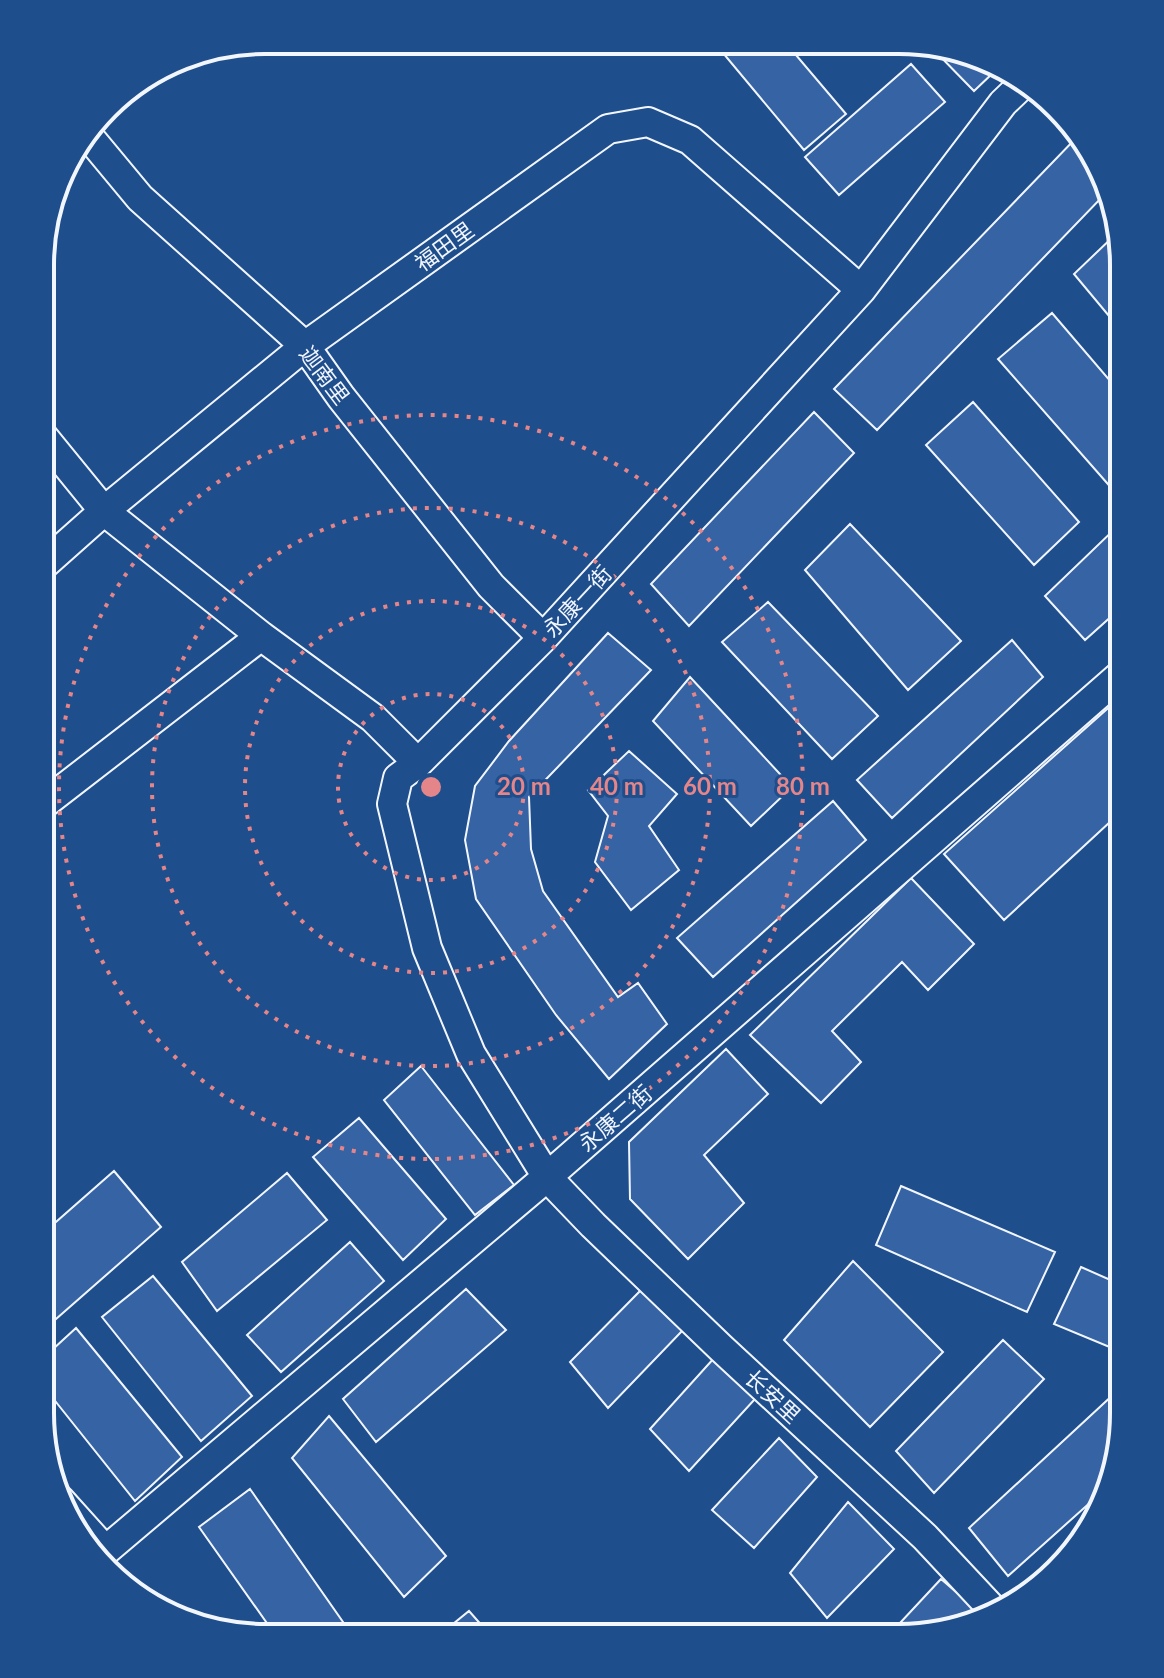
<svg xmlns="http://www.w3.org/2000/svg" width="1164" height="1678" font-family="Lato,'Noto Sans SC',sans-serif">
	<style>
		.building { fill: #3563a3; stroke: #f2f6ff; stroke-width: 2 }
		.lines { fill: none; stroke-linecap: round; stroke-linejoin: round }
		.street-casing { stroke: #f2f6ff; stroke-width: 32 }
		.street { stroke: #1f4e8c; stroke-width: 28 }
		.ring { fill: none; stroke: #e38589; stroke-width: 4; stroke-dasharray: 4 8 }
		.labels { text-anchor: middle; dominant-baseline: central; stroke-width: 6; stroke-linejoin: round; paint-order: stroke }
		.street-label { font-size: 22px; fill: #f2f6ff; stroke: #1f4e8c }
		.rim { fill: none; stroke: #f2f6ff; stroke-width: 4 }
		.centre { fill: #e38589; stroke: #1f4e8c; stroke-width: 4 }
		.ring-label { font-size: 24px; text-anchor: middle; font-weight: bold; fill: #e38589; stroke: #1f4e8c; stroke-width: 6; stroke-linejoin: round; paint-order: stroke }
	</style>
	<rect width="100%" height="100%" fill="#1f4e8c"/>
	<path class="building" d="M713,41L785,42L846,114L804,150Z
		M934,44L996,70L974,91L931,47Z
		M911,64L945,102L839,195L805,157Z
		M1077,137L1101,166L1107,192L877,430L834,389Z
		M1117,233L1124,265V334L1074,274Z
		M1052,313L1124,397V482L1114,491L998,359Z
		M973,402L1079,522L1034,565L926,445Z
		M814,412L854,453L689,626L651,584Z
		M1124,520V605L1085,640L1045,596Z
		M850,524L961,641L908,690L805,570Z
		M768,602L878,716L832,759L722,642Z
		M608,633L651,670L529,797L531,849L543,891L618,997L638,983L667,1024L609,1079L556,1015L476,899L465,840L475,786L509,741Z
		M1012,640L1043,677L892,818L857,780Z
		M690,677L792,787L751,826L653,721Z
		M1124,694V809L1004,920L944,854Z
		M629,751L677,794L649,826L679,870L631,910L595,862L608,816L588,790Z
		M833,801L866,840L713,977L677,938Z
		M911,878L974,944L928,990L902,962L832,1031L861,1062L821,1103L750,1035Z
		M726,1049L768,1094L704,1155L744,1203L688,1259L630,1199L629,1142Z
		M421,1066L514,1185L475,1215L384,1100Z
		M359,1118L446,1219L403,1260L313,1157Z
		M114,1171L161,1227L40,1333V1236Z
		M287,1173L327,1220L217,1311L182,1262Z
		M901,1186L1055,1252L1027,1312L876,1245Z
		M350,1242L384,1281L281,1372L247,1335Z
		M853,1261L943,1352L870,1427L784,1340Z
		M1081,1267L1124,1286V1353L1054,1324Z
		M153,1276L252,1396L201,1441L102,1317Z
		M466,1289L506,1330L376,1442L343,1399Z
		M642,1289L683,1330L608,1408L570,1362Z
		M76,1328L182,1457L135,1501L40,1382V1361Z
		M1003,1340L1044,1379L934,1493L896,1451Z
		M715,1357L755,1399L689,1471L650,1429Z
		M1115,1393L1123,1402V1428L1102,1492L1008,1576L969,1528Z
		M329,1416L446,1556L404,1597L292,1458Z
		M779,1438L817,1477L754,1548L712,1510Z
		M250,1489L350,1632L344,1636H276L199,1527Z
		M848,1502L894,1549L827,1618L790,1573Z
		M941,1579L978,1611L968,1622L899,1638H886Z
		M469,1611L492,1637H437Z"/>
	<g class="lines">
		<g class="street-casing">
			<path id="street" d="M86,133L140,198L305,346L341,397L491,586L543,638
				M42,435L104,511L261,636L373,718L418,763
				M41,567L104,511L305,346L608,129L648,122L690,140L861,290
				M41,806L261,636
				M60,1500L105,1550
				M99,1556L547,1177L1124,672
				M998,1615L925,1537L721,1348L593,1225L547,1177L471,1054L427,948L392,804L398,778L418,763L543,638L861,290L1003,103L1025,82"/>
		</g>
		<use href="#street" class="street"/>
	</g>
	<g class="ring">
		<circle cx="431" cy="787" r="93"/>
		<circle cx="431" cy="787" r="186"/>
		<circle cx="431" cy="787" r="279"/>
		<circle cx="431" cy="787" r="372"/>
	</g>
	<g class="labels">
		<g class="street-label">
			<text transform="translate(444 246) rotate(-36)">福田里</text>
			<text transform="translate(325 375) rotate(53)">迦南里</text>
			<text transform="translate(577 601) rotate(-47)">永康一街</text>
			<text transform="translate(615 1118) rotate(-41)">永康二街</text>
			<text transform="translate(773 1396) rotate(43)">长安里</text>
		</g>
	</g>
	<path d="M0 0H1164V1678H0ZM265 54H899A211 211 0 0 1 1110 265V1413A211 211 0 0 1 899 1624H265A211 211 0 0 1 54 1413V265A211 211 0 0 1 265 54Z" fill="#1f4e8c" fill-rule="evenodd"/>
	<path class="rim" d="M265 54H899A211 211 0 0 1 1110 265V1413A211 211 0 0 1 899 1624H265A211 211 0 0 1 54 1413V265A211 211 0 0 1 265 54Z"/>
	<circle cx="431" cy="787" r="12" class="centre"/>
	<g class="ring-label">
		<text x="524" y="795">20 m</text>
		<text x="617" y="795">40 m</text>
		<text x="710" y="795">60 m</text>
		<text x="803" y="795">80 m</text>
	</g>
</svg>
